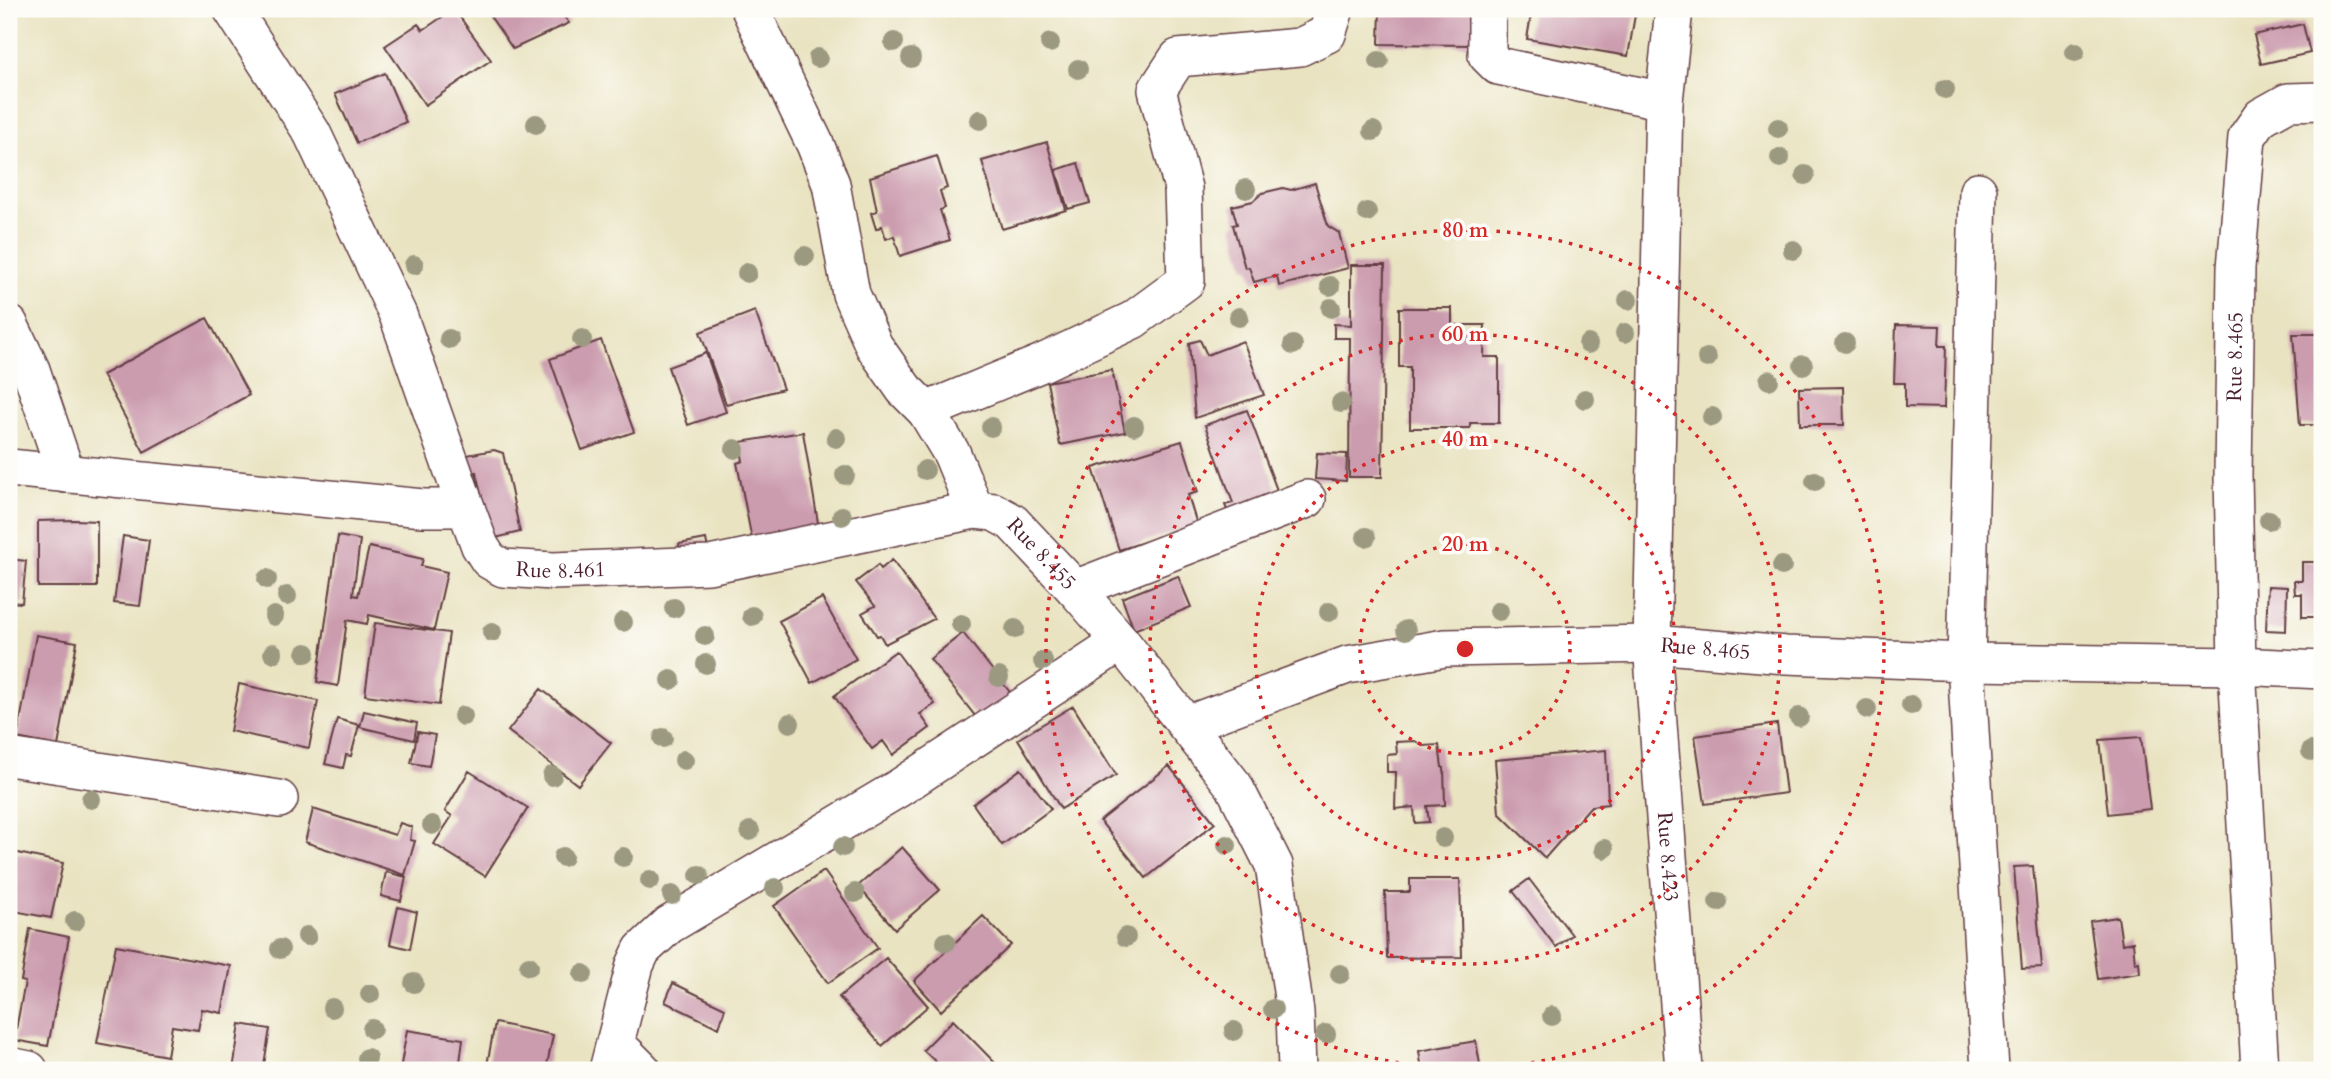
<svg xmlns="http://www.w3.org/2000/svg" width="2331" height="1079" font-family="Cardo,serif">
	<style>
		.building { fill: #cb9bae }
		.lines { fill: none; stroke-linecap: round; stroke-linejoin: round }
		.minor-casing { stroke: #623c42; stroke-width: 40 }
		.minor { stroke: #fff; stroke-width: 37 }
		.tree { fill: #9c9981 }
		.ring { fill: none; stroke: #d62828; stroke-width: 3.5; stroke-dasharray: 3.5 7 }
		.labels { text-anchor: middle; dominant-baseline: central; stroke-width: 7; stroke-linejoin: round; paint-order: stroke }
		.street-label { font-size: 21px; fill: #4a1f2b; stroke: #fdfcf7 }
		.centre { fill: #d62828; stroke: #fdfcf7; stroke-width: 3.5 }
		.ring-label { font-size: 21px; text-anchor: middle; font-weight: bold; fill: #d62828; stroke: #fdfcf7; stroke-width: 7; stroke-linejoin: round; paint-order: stroke }
	</style>
	<rect width="100%" height="100%" fill="#fdfcf7"/>
	<filter id="ink" filterUnits="userSpaceOnUse"><feTurbulence type="fractalNoise" baseFrequency=".0143" numOctaves="2"/><feDisplacementMap in="SourceGraphic" scale="14" xChannelSelector="R" yChannelSelector="G"/><feConvolveMatrix kernelMatrix="1 2 1 2 8 2 1 2 1" color-interpolation-filters="sRGB"/></filter>
	<filter id="wash" filterUnits="userSpaceOnUse"><feTurbulence type="fractalNoise" baseFrequency=".00686" numOctaves="4" result="noise"/><feDisplacementMap in="SourceGraphic" scale="28" xChannelSelector="R" yChannelSelector="G"/><feGaussianBlur stdDeviation="1.57" result="paint"/><feColorMatrix in="noise" values="0 0 0 0 0 0 0 0 0 0 0 0 0 0 0 0 0 1.4 0 .05"/><feComposite in="paint" operator="in"/></filter>
	<g filter="url(#wash)">
		<rect width="100%" height="100%" fill="#e9e3c1"/>
		<g id="blocks">
			<path class="building" d="M454,9L491,60L425,105L385,46L418,24L423,30Z
				M485,9H558L569,23L513,49Z
				M1380,9H1474V45L1379,44Z
				M1532,9H1636L1628,56L1527,39Z
				M2303,24L2310,53L2261,64L2254,35Z
				M385,73L406,122L357,143L335,94Z
				M1047,142L1066,210L1002,229L982,161Z
				M937,156L947,188L940,191L945,208L940,210L950,240L900,256L894,236L886,239L882,226L876,229L871,213L877,211L870,177Z
				M1078,163L1090,203L1068,209L1056,170Z
				M1315,183L1328,226L1339,233L1348,268L1279,286L1277,276L1254,282L1249,267L1245,268L1233,225L1237,224L1232,206L1253,201L1262,193L1283,188L1291,190Z
				M1351,265H1385L1382,477H1349L1350,338H1334V324L1351,325Z
				M1399,308H1452V325H1485L1484,357H1499V423H1470V428H1410V367H1399Z
				M755,311L783,389L726,404L700,332Z
				M207,318L249,395L144,452L102,375Z
				M1896,325L1940,326L1939,346H1946L1944,408L1905,407V383H1894Z
				M2293,334H2322V425H2300Z
				M601,340L634,432L582,450L550,359Z
				M1200,340L1207,355L1243,341L1264,395L1195,418L1189,343Z
				M706,353L726,412L688,425L668,367Z
				M1112,370L1125,432L1060,445L1047,382Z
				M1843,387L1844,425H1800L1799,388Z
				M1247,410L1281,501L1231,520L1225,505L1233,503L1205,425Z
				M803,432L820,535L753,545L737,463L743,461L740,442Z
				M1182,441L1198,492L1188,495L1197,525L1119,550L1093,468Z
				M494,450L503,453L520,532L491,539L476,472L471,473L467,455Z
				M1317,453L1347,454L1346,481L1315,479Z
				M75,520L97,521V587H38V521Z
				M123,536L149,540L140,606L114,603Z
				M338,536L360,540L353,595L358,596L369,547L423,559L421,566L447,572L434,630L369,615L367,624L347,620L338,686L317,682Z
				M706,539L709,555L681,560L679,544Z
				M9,559L26,561L22,603L9,602Z
				M892,560L934,619L885,644L880,635L877,636L862,613L875,606L856,582L878,565L881,569Z
				M2302,562H2322V617H2302V594H2295L2294,581H2302Z
				M1178,576L1191,607L1134,630L1122,598Z
				M2268,586L2287,587L2286,631L2266,630Z
				M822,598L856,659L812,683L779,621Z
				M375,623L449,633L439,705L365,695Z
				M963,633L1017,701L984,727L930,659Z
				M36,635L77,642L58,746L17,738Z
				M896,651L935,704L920,714L930,728L893,755L883,741L872,749L834,696Z
				M239,684L318,701L309,748L230,731Z
				M541,689L611,743L578,785L508,731Z
				M1073,706L1116,775L1061,809L1018,739Z
				M364,711L417,723L414,740L360,727Z
				M337,719L359,725L351,756L346,755L343,768L325,764Z
				M1777,724L1786,793L1705,804L1695,736Z
				M418,732L435,735L429,766L411,763Z
				M2141,737L2150,809L2108,814L2100,740Z
				M1415,741L1423,746L1439,745L1442,767L1444,768L1445,805L1427,806L1429,822L1415,823L1414,807L1395,809L1396,772H1387V755L1397,754L1396,742Z
				M1606,750L1608,804L1591,806L1545,858L1499,813L1495,760Z
				M1169,766L1215,823L1146,878L1100,821Z
				M1021,769L1051,809L1002,845L973,804Z
				M469,771L528,808L485,876L434,844L452,816L445,811Z
				M313,809L395,835L400,823L412,827L410,840L415,841L405,875L305,842Z
				M902,847L940,890L895,929L858,886Z
				M9,851L63,863L51,918L9,910Z
				M2033,866L2042,968L2022,969L2014,867Z
				M824,871L878,948L828,983L774,906Z
				M386,872L406,877L401,901L381,896Z
				M1410,879H1460L1462,957L1387,958L1385,892H1410Z
				M1529,879L1572,935L1556,947L1513,891Z
				M398,907L417,912L410,949L390,944Z
				M983,916L1011,945L941,1011L914,981Z
				M2118,917L2122,944L2133,942L2135,963L2139,962L2140,973L2098,979L2090,921Z
				M30,929L69,937L48,1046L14,1040L25,982L21,981Z
				M116,945L231,966L222,1013L202,1009L198,1030L172,1026L167,1056L97,1043Z
				M886,958L928,1006L882,1046L839,997Z
				M673,983L725,1008L719,1028L665,1002Z
				M953,1020L1002,1070H929L937,1063L923,1050Z
				M495,1023L553,1035L546,1070H511L487,1065Z
				M240,1024L270,1029L263,1070H233Z
				M407,1030L463,1039L459,1070H400Z
				M1476,1041L1481,1070H1422L1419,1051Z"/>
		</g>
	</g>
	<g filter="url(#ink)">
		<use href="#blocks" fill-opacity="0" stroke="#623c42" stroke-width="2"/>
		<g class="lines">
			<g class="minor-casing">
				<g id="minor">
					<path d="M232,9L312,133L398,315L466,508"/>
					<path id="s1" d="M750,9L815,144L831,184L851,294L874,346L904,389L926,411L952,454L975,510L994,512L1012,522L1075,589L1121,642L1234,786L1274,865L1295,1012L1297,1070"/>
					<path d="M1487,9V55L1498,66L1664,101"/>
					<path id="s2" d="M1674,9L1664,101L1652,644L1684,1070"/>
					<path d="M1978,191L1966,662L1990,1070"/>
					<path d="M9,324L31,370L66,474"/>
					<path d="M926,411L1042,363L1133,320L1186,281L1183,188L1157,90L1178,58L1300,47L1327,34L1335,9"/>
					<path id="s3" d="M9,468L423,508H466L480,546L489,560L503,568L553,571L709,565L975,510"/>
					<path d="M1075,589L1307,499"/>
					<path id="s4" d="M1186,725L1347,665L1445,648L1652,644L1786,655L1966,662L2237,666L2322,670"/>
					<path d="M9,757L279,799"/>
					<path d="M615,1043L635,965L642,950L669,925L899,788L1121,642"/>
					<path d="M9,1066L29,1070"/>
					<path d="M608,1070L615,1043L642,1070"/>
					<path id="s5" d="M2260,1070L2237,666L2233,475L2236,268L2247,137L2261,117L2288,102L2322,101"/>
				</g>
			</g>
			<use href="#minor" class="minor"/>
		</g>
		<g class="tree">
			<circle cx="894" cy="42" r="10"/>
			<circle cx="1050" cy="43" r="10"/>
			<circle cx="2075" cy="52" r="10"/>
			<circle cx="818" cy="58" r="10"/>
			<circle cx="911" cy="58" r="10"/>
			<circle cx="1379" cy="61" r="10"/>
			<circle cx="1078" cy="69" r="10"/>
			<circle cx="1945" cy="89" r="10"/>
			<circle cx="980" cy="120" r="10"/>
			<circle cx="536" cy="124" r="10"/>
			<circle cx="1778" cy="128" r="10"/>
			<circle cx="1373" cy="131" r="10"/>
			<circle cx="1780" cy="158" r="10"/>
			<circle cx="1805" cy="175" r="10"/>
			<circle cx="1246" cy="189" r="10"/>
			<circle cx="1367" cy="212" r="10"/>
			<circle cx="1793" cy="250" r="10"/>
			<circle cx="805" cy="256" r="10"/>
			<circle cx="414" cy="265" r="10"/>
			<circle cx="747" cy="273" r="10"/>
			<circle cx="1330" cy="286" r="10"/>
			<circle cx="1628" cy="300" r="10"/>
			<circle cx="1331" cy="308" r="10"/>
			<circle cx="1239" cy="317" r="10"/>
			<circle cx="1625" cy="333" r="10"/>
			<circle cx="449" cy="339" r="10"/>
			<circle cx="582" cy="339" r="10"/>
			<circle cx="1845" cy="343" r="10"/>
			<circle cx="1588" cy="344" r="10"/>
			<circle cx="1293" cy="345" r="10"/>
			<circle cx="1707" cy="358" r="10"/>
			<circle cx="1803" cy="365" r="10"/>
			<circle cx="1769" cy="380" r="10"/>
			<circle cx="1585" cy="399" r="10"/>
			<circle cx="1341" cy="403" r="10"/>
			<circle cx="1712" cy="417" r="10"/>
			<circle cx="1134" cy="426" r="10"/>
			<circle cx="991" cy="427" r="10"/>
			<circle cx="836" cy="438" r="10"/>
			<circle cx="735" cy="449" r="10"/>
			<circle cx="925" cy="470" r="10"/>
			<circle cx="845" cy="475" r="10"/>
			<circle cx="1815" cy="481" r="10"/>
			<circle cx="842" cy="516" r="10"/>
			<circle cx="2269" cy="520" r="10"/>
			<circle cx="1366" cy="537" r="10"/>
			<circle cx="1782" cy="566" r="10"/>
			<circle cx="267" cy="579" r="10"/>
			<circle cx="287" cy="596" r="10"/>
			<circle cx="674" cy="608" r="10"/>
			<circle cx="1499" cy="611" r="10"/>
			<circle cx="1329" cy="612" r="10"/>
			<circle cx="274" cy="616" r="10"/>
			<circle cx="752" cy="616" r="10"/>
			<circle cx="623" cy="622" r="10"/>
			<circle cx="961" cy="624" r="10"/>
			<circle cx="1015" cy="629" r="10"/>
			<circle cx="1406" cy="630" r="10"/>
			<circle cx="492" cy="632" r="10"/>
			<circle cx="705" cy="636" r="10"/>
			<circle cx="273" cy="653" r="10"/>
			<circle cx="306" cy="653" r="10"/>
			<circle cx="1043" cy="661" r="10"/>
			<circle cx="706" cy="664" r="10"/>
			<circle cx="999" cy="677" r="10"/>
			<circle cx="671" cy="680" r="10"/>
			<circle cx="1911" cy="705" r="10"/>
			<circle cx="1867" cy="709" r="10"/>
			<circle cx="463" cy="716" r="10"/>
			<circle cx="1799" cy="717" r="10"/>
			<circle cx="790" cy="723" r="10"/>
			<circle cx="663" cy="738" r="10"/>
			<circle cx="2311" cy="751" r="10"/>
			<circle cx="684" cy="760" r="10"/>
			<circle cx="552" cy="776" r="10"/>
			<circle cx="91" cy="799" r="10"/>
			<circle cx="432" cy="825" r="10"/>
			<circle cx="750" cy="831" r="10"/>
			<circle cx="1443" cy="838" r="10"/>
			<circle cx="1227" cy="845" r="10"/>
			<circle cx="843" cy="847" r="10"/>
			<circle cx="1604" cy="849" r="10"/>
			<circle cx="563" cy="857" r="10"/>
			<circle cx="623" cy="857" r="10"/>
			<circle cx="699" cy="875" r="10"/>
			<circle cx="650" cy="880" r="10"/>
			<circle cx="775" cy="888" r="10"/>
			<circle cx="855" cy="893" r="10"/>
			<circle cx="672" cy="895" r="10"/>
			<circle cx="1718" cy="902" r="10"/>
			<circle cx="75" cy="921" r="10"/>
			<circle cx="307" cy="936" r="10"/>
			<circle cx="1126" cy="937" r="10"/>
			<circle cx="946" cy="942" r="10"/>
			<circle cx="280" cy="949" r="10"/>
			<circle cx="529" cy="966" r="10"/>
			<circle cx="583" cy="974" r="10"/>
			<circle cx="1340" cy="974" r="10"/>
			<circle cx="414" cy="983" r="10"/>
			<circle cx="370" cy="994" r="10"/>
			<circle cx="332" cy="1008" r="10"/>
			<circle cx="1273" cy="1009" r="10"/>
			<circle cx="1552" cy="1016" r="10"/>
			<circle cx="372" cy="1029" r="10"/>
			<circle cx="1234" cy="1031" r="10"/>
			<circle cx="1326" cy="1034" r="10"/>
			<circle cx="367" cy="1058" r="10"/>
		</g>
	</g>
	<g class="ring">
		<circle cx="1465" cy="649" r="105"/>
		<circle cx="1465" cy="649" r="210"/>
		<circle cx="1465" cy="649" r="315"/>
		<circle cx="1465" cy="649" r="419"/>
	</g>
	<g class="labels">
		<g class="street-label">
			<text stroke="none"><textPath href="#s5" startOffset="714">Rue 8.465</textPath></text>
			<text stroke="none"><textPath href="#s1" startOffset="639">Rue 8.455</textPath></text>
			<text stroke="none"><textPath href="#s3" startOffset="590">Rue 8.461</textPath></text>
			<text stroke="none"><textPath href="#s4" startOffset="532">Rue 8.465</textPath></text>
			<text stroke="none"><textPath href="#s2" startOffset="849">Rue 8.423</textPath></text>
		</g>
	</g>
	<circle cx="1465" cy="649" r="10" class="centre"/>
	<g class="ring-label">
		<text x="1465" y="237">80 m</text>
		<text x="1465" y="341">60 m</text>
		<text x="1465" y="446">40 m</text>
		<text x="1465" y="551">20 m</text>
	</g>
	<rect width="2331" height="1079" fill="none" stroke="#fdfcf7" stroke-width="35"/>
</svg>
